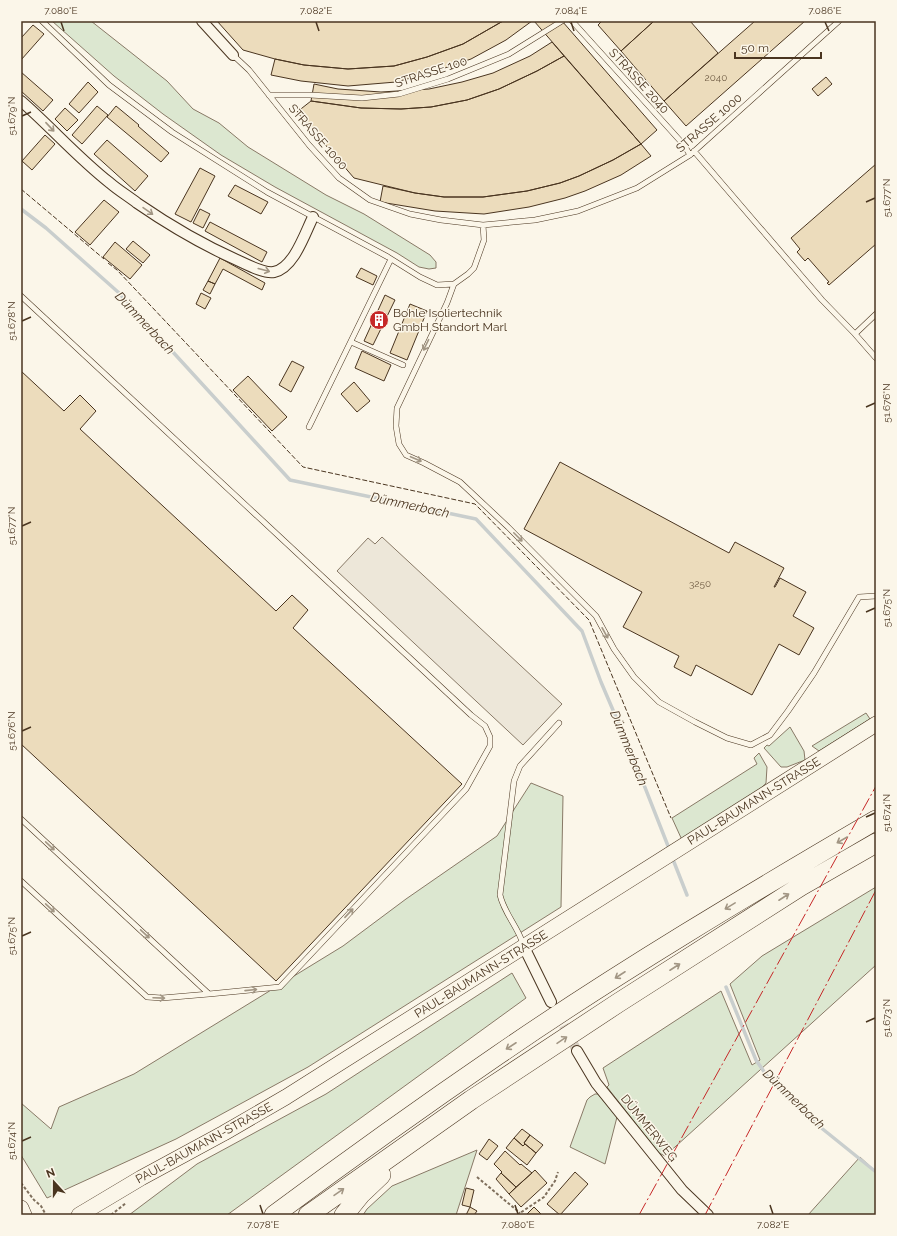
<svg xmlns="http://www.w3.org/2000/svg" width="897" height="1236" font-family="Raleway,sans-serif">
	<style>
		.green { fill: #dce7d0; stroke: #887966 }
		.parking { fill: #ede7d9; stroke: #887966 }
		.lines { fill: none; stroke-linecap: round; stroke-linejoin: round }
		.stream { stroke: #c9cecd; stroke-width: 3.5 }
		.building { fill: #ecdcbc; stroke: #4a3520 }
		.street-tunnel { stroke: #d8cfc1; stroke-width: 10; stroke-dasharray: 10 5; stroke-linecap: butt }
		.lane-casing { stroke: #4a3520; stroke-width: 6 }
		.street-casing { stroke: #4a3520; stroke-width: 12 }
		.secondary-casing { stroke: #4a3520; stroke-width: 16 }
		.highway-casing { stroke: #4a3520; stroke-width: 20 }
		.path { stroke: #7f6f5c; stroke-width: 2; stroke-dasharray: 3 2; stroke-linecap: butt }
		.lane { stroke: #fbf6e9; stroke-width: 5 }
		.street { stroke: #fbf6e9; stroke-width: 10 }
		.secondary { stroke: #fbf6e9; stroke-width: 15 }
		.highway { stroke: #fbf6e9; stroke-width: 19 }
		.fence { stroke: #4a3520; stroke-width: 1; stroke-dasharray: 5 2; stroke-linecap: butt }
		.power { stroke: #c62828; stroke-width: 1; stroke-dasharray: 14 3 2 3; stroke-linecap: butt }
		.oneway { stroke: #a29684 }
		.ticks { fill: none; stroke: #4a3520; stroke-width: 1.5 }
		.labels { text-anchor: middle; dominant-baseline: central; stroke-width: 3; stroke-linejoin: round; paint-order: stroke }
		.number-label { font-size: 10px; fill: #725f47 }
		.street-label { font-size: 12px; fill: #4a3520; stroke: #fbf6e9 }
		.poi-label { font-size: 12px; fill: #4a3520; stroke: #fbf6e9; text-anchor: start }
		.water-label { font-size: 13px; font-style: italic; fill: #4a3520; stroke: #fbf6e9 }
		.neatline { fill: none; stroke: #4a3520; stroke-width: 1.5 }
		.ticks-label { font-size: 10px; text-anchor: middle; fill: #4a3520 }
	</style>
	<rect width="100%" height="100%" fill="#fbf6e9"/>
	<path class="green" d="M52,21H91L167,81L193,109L219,123L248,147L326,195L364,214L430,255L436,262V268L429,269L419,267L397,253L275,187L221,155L163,114L114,76Z
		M866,713L870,719L819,751L812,746Z
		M790,727L804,751L805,760L787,767H781L764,748L767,745L769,746Z
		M759,753L767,767L766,783L758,792L682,840L672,818L757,764L754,758Z
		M531,783L563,796L561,907L308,1067L176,1139L47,1198L21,1155V1103L51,1129L59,1107L134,1074L343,946L406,899L497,836Z
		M876,887V965L665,1156L659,1153L607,1087L609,1085L603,1068L721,991L752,1065L760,1060L730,984L762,956Z
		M512,973L526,998L227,1215H129L197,1164L326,1094Z
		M595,1094H598L617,1117L605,1164L570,1147L587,1100L590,1097Z
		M477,1150L456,1215H363L367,1209L392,1186Z
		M860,1157L876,1172V1215H808Z"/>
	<path class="parking" d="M382,537L562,704L523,745L337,571L368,538L375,544Z"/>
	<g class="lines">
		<path class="stream" d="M21,209L46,228L118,292L290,480L476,519L582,631L601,682L633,757L670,851
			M672,857L687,895
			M726,987L756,1060L767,1076L809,1118L876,1172"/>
	</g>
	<path class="building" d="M217,21H503L463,44L427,57L394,66L348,69L304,65L275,59L243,50Z
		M503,21H532L506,40L471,59L433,72L396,82L348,86L301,81L271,75L275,59L304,65L348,69L394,66L427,57L463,44Z
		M534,21H562L657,130L641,144Z
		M600,21H654L621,51L598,25L601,22Z
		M654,21H690L718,53L664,101L621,51Z
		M755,21H805L686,126L664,101Z
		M33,25L44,34L21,60V38Z
		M552,42L564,56L537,71L499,89L467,100L431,107L401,109L361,108L311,101L314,84L338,89L381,92L429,89L462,82L493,73L530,56Z
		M564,56L641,144L613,160L579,176L560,183L527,191L483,197H444L415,193L354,178L297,112L311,101L361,108L401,109L431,107L467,100L499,89L537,71Z
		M21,72L53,100L43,111L21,91Z
		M826,77L832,84L818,96L812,89Z
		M88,82L98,92L79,113L69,104Z
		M97,106L108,115L82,144L72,135Z
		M116,106L139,125L138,126L169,153L161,162L107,117Z
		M65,108L78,120L67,131L55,119Z
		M45,135L55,144L32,170L22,161Z
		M107,140L148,176L135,191L94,154Z
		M641,144L651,156L621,175L585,191L565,198L529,207L484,214L435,211L380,202L383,186L415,193L444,197H483L527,191L560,183L579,176L613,160Z
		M876,164V244L829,285L827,283L829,282L808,258L805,261L797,252L800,249L791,238Z
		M200,168L215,176L191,222L175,214Z
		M235,185L268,202L261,214L228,196Z
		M104,200L119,212L90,245L75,232Z
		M200,209L210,214L203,228L193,223Z
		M210,222L267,252L262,262L205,231Z
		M133,241L150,255L143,263L126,249Z
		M115,242L142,265L130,279L103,257Z
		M220,258L265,283L262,290L223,269L215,284L208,281Z
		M361,268L377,276L373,285L356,277Z
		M208,281L215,284L210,294L203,290Z
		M201,293L211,298L205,309L196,304Z
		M385,295L395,300L373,345L364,341Z
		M410,304L427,311L407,360L390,353Z
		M362,351L391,365L384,381L355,368Z
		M292,361L304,367L291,392L279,385Z
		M21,371L64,411L80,395L96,411L80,429L276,611L292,595L308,610L293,628L462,784L276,981L21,744Z
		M248,376L287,417L272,431L233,390Z
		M354,382L370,401L357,412L341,394Z
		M560,462L729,553L735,542L784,568L774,587H775L780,578L806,592L793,616L814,628L799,655L779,644L752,695L696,665L691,676L674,667L679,656L623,627L642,592L524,529Z
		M522,1129L530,1135L524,1143L525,1144L523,1146L514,1138Z
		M530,1135L543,1145L536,1153L524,1143Z
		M514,1138L523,1146L525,1144L536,1153L527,1165L506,1148Z
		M489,1139L498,1146L487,1160L479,1154Z
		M505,1151L520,1165L521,1164L532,1173L516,1187L501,1173L502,1172L494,1164Z
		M535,1170L547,1183L521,1207L509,1194Z
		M575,1172L588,1184L560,1215L547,1204Z
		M501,1173L516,1187L509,1194L496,1179Z
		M466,1188L474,1190L470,1207L462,1205Z
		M470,1207L477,1211L474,1215H466Z
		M534,1207L542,1215H526Z"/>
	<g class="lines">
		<path class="street-tunnel" d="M557,1012L577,1051"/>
		<g class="lane-casing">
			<path id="lane" d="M42,21L109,85L172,132L267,192L388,257L420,277L437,285L454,284L468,274L474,268L484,240L483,225
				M572,21L684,145L690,155
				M233,55L249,70L309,145L339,178L370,200L410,214L441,220L483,225L535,220L578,211L637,188L690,155L839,21
				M269,95H310L362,98L399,94L448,79L509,54L562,21
				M694,151L822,300L855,334
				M454,284L447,303L397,408L396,426L399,444L406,455L424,463L460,482L508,527L596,616L614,649L634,677L659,702L695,722L727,738L751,745L770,735L788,711L814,673L859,597L876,596
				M21,296L471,715L485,726L490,737V746L466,789L280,987L209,994L21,819
				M876,314L855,334L876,358
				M351,342L403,365
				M309,427L391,259
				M21,881L147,997L162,998L209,994
				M523,944C518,927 504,913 500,895L514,781L520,766L559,723"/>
		</g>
		<g class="street-casing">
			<path id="street" d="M202,21L233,55
				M21,101C51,127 78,158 110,183C118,190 128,196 137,203C169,225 201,244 237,260C246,264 264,274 274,272C294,268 305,233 313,217
				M524,947L551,1002
				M577,1051L596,1083L682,1190L708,1215"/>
		</g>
		<g class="secondary-casing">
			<path id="secondary" d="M21,1208L24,1215
				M79,1215L141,1178L224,1133L286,1097L876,724"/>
		</g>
		<g class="highway-casing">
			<path id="highway" d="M274,1215C348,1160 422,1107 498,1055C620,971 748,895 876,820
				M308,1215L471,1100L618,1003L801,886L876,843
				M344,1215L361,1194L381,1175"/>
		</g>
		<path class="path" d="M477,1177L520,1213
			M21,1183L34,1200L41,1206L46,1215
			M111,1215L126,1203
			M517,1215L544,1197L555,1181L558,1172"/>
		<use href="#lane" class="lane"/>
		<use href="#street" class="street"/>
		<use href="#secondary" class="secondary"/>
		<use href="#highway" class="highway"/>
		<path class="fence" d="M21,189L104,259
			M108,263L117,270L303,467L475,504L589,620L671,818"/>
		<path class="power" d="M639,1215L876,786
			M705,1215L876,890"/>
	</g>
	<defs><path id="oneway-shaft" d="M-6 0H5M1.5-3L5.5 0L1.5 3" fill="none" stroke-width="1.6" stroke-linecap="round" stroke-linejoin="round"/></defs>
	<g class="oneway">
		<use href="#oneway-shaft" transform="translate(50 127) rotate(47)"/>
		<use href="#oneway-shaft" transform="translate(148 211) rotate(35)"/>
		<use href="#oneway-shaft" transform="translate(264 270) rotate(15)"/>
		<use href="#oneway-shaft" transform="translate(426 345) rotate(116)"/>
		<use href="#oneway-shaft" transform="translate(416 459) rotate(23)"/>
		<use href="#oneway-shaft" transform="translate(518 537) rotate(45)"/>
		<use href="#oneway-shaft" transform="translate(605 633) rotate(61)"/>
		<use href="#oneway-shaft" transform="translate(842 840) rotate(150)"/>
		<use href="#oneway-shaft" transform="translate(50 846) rotate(43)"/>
		<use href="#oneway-shaft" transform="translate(784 897) rotate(-33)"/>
		<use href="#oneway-shaft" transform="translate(730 906) rotate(149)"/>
		<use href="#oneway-shaft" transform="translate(50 908) rotate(43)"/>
		<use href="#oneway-shaft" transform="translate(349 913) rotate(-47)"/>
		<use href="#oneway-shaft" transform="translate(145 934) rotate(43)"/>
		<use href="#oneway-shaft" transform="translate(675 967) rotate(-33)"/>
		<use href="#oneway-shaft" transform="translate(620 975) rotate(147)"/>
		<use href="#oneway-shaft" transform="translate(251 990) rotate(-6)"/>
		<use href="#oneway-shaft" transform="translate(159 998) rotate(2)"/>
		<use href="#oneway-shaft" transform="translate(562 1040) rotate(-34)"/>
		<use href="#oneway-shaft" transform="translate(511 1046) rotate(147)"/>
		<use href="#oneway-shaft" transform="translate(339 1192) rotate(-35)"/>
	</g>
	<path class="ticks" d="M61,22L64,31M316,22L319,31M571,22L574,31M825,22L829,31M22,116L31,112M866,202L875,198M22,321L31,317M866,407L875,403M22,526L31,522M866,612L875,608M22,731L31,727M866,817L875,813M22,936L31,932M866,1022L875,1018M22,1141L31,1137M260,1205L263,1214M515,1205L518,1214M770,1205L773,1214"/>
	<defs>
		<g id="building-disc" transform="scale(1)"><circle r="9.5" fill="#c62828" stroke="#fbf6e9"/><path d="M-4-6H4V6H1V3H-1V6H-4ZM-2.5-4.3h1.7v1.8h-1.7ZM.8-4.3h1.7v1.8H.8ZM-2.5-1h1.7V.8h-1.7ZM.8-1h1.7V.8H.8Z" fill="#fff"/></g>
	</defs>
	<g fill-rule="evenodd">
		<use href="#building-disc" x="379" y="320"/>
	</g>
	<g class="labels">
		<g class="number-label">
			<text x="716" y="77">2040</text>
			<text x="700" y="583">3250</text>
		</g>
		<g class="street-label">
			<text transform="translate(431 72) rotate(-18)">STRASSE 100</text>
			<text transform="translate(639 81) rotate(48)">STRASSE 2040</text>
			<text transform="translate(709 123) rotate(-41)">STRASSE 1000</text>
			<text transform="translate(318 137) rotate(49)">STRASSE 1000</text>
			<text transform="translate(754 801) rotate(-32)">PAUL-BAUMANN-STRASSE</text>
			<text transform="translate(481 974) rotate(-32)">PAUL-BAUMANN-STRASSE</text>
			<text transform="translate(649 1128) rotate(51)">DÜMMERWEG</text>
			<text transform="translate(204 1143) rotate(-29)">PAUL-BAUMANN-STRASSE</text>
		</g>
		<g class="poi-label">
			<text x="393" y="313">Bohle Isoliertechnik<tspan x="393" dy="14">GmbH Standort Marl</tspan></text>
		</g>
		<g class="water-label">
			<text transform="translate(145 323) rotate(47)">Dümmerbach</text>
			<text transform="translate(410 505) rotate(12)">Dümmerbach</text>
			<text transform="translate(629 748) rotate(68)">Dümmerbach</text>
			<text transform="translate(794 1099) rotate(44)">Dümmerbach</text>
		</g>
	</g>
	<rect width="897" height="1236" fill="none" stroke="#fbf6e9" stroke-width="44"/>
	<g transform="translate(54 1182) rotate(339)" stroke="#fbf6e9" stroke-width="3" paint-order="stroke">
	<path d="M0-3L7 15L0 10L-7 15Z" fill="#4a3520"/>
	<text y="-6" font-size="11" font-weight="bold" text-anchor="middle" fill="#4a3520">N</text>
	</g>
	<path d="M735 52v6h86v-6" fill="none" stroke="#4a3520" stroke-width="2"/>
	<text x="741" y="52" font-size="12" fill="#4a3520" stroke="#fbf6e9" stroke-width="3" paint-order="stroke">50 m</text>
	<rect x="22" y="22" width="853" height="1192" class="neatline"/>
	<g class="ticks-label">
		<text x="61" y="14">7.080°E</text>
		<text x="316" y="14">7.082°E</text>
		<text x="571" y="14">7.084°E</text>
		<text x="825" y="14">7.086°E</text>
		<text transform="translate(11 116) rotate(-90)" y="4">51.679°N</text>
		<text transform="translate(886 198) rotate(-90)" y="4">51.677°N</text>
		<text transform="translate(11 321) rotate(-90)" y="4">51.678°N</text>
		<text transform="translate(886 403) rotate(-90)" y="4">51.676°N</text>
		<text transform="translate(11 526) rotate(-90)" y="4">51.677°N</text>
		<text transform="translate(886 608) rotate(-90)" y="4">51.675°N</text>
		<text transform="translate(11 731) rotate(-90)" y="4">51.676°N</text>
		<text transform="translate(886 813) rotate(-90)" y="4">51.674°N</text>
		<text transform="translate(11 936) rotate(-90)" y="4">51.675°N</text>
		<text transform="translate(886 1018) rotate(-90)" y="4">51.673°N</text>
		<text transform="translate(11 1141) rotate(-90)" y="4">51.674°N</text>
		<text x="263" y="1228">7.078°E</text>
		<text x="518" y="1228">7.080°E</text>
		<text x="773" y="1228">7.082°E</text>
	</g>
</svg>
